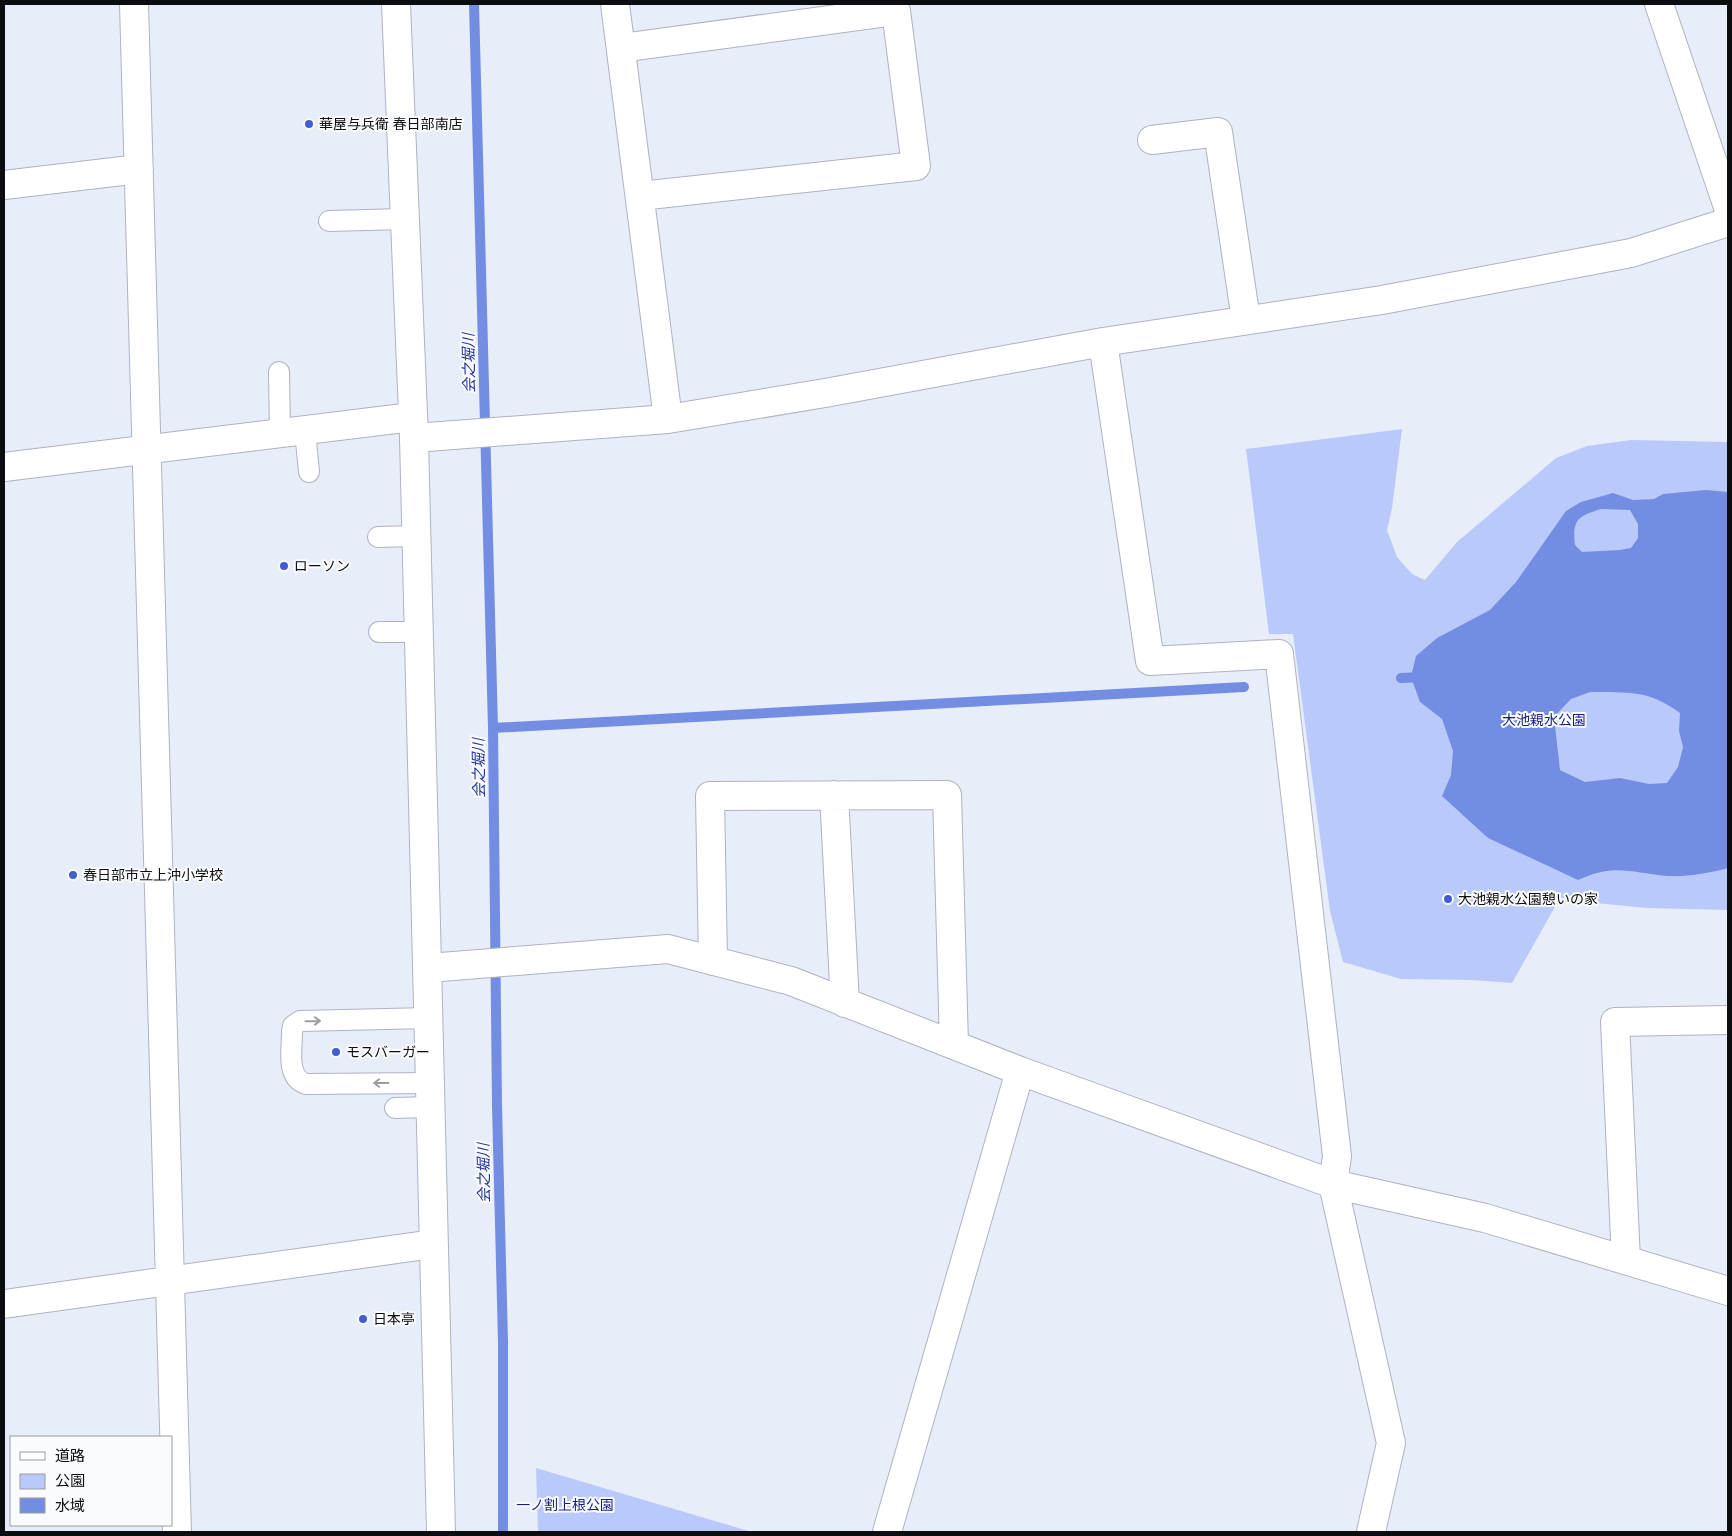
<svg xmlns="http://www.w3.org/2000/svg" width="1732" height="1536" font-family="'Nunito Sans','Noto Sans JP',sans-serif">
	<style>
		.green { fill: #b9cafa }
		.water { fill: #738de2; fill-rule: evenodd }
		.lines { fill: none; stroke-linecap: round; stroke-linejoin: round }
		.stream { stroke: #738de2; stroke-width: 10 }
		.lane-casing { stroke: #afb3bf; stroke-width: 22 }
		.street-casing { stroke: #afb3bf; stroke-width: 30 }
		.secondary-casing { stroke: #afb3bf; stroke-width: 30 }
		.lane { stroke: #fff; stroke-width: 20 }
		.street { stroke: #fff; stroke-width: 28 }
		.secondary { stroke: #fff; stroke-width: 28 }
		.oneway { stroke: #9d9ea0 }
		.poi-dot { fill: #425dd0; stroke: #fafbfd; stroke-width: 2 }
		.labels { text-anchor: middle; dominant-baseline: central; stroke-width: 4; stroke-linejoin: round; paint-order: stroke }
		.poi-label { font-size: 14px; fill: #0b0d11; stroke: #fafbfd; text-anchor: start }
		.park-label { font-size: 14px; fill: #151d7e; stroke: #fafbfd }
		.water-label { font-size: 15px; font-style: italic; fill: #223394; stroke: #fafbfd }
	</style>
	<rect width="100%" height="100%" fill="#e8edfa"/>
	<path class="green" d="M1402,429L1392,508L1387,530L1397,557L1412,574L1425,580L1457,542L1556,458L1587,446L1631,440L1728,442V910L1646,908L1576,901L1556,905L1512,983L1472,980L1401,979L1343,962L1330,911L1293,634H1269L1246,449Z
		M536,1468L752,1532H538Z"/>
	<path class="water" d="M1706,490L1728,492V868C1710,873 1687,877 1668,876C1629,873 1617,863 1578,880L1488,838L1442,796L1451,775L1453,751L1442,719L1420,702L1411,677L1416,656L1437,638L1490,610L1516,582L1566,511L1581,502L1613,493L1633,500L1654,499L1663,494ZM1601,509L1630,510L1638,524V538L1631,548L1620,550L1582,552L1575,545C1572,520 1578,516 1601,509ZM1590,692C1630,693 1647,689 1680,713L1679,731L1683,747L1678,767L1667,783L1649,784L1620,778L1585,782L1560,770L1554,717L1571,699Z"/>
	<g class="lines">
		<path class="stream" d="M474,4L493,728L497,1106L503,1342V1532
			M1401,678L1422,677
			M493,728L1244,687"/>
		<g class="lane-casing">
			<path id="lane" d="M329,221L404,219
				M279,372L280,434
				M305,431L309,472
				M378,537L416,536
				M379,632H419
				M429,1018L300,1021L293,1026L292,1032C292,1050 286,1078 306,1084L430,1083
				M395,1108L429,1107"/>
		</g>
		<g class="street-casing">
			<path id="street" d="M134,4L177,1532
				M615,4L668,419
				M621,48L896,11L916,166L640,196
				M1152,140L1218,132L1246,320
				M4,185L139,169
				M1103,342L1150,661L1279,654L1337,1156L1333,1184L1391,1443L1371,1532
				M414,438L668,419L825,393L1103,342L1382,300L1631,253L1728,222
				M834,795L845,1003
				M713,961L710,796L947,795L954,1045
				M428,968L668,949L791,981L1020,1071L1333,1184L1485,1218L1728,1291
				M1626,1260L1615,1022L1728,1020
				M4,1304L433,1244
				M887,1532L1020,1071"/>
		</g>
		<g class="secondary-casing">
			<path id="secondary" d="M396,4L414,438L441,1532
				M1659,4L1728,207
				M4,467L412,417"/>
		</g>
		<use href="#lane" class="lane"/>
		<use href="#street" class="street"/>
		<use href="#secondary" class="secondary"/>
	</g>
	<defs><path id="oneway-shaft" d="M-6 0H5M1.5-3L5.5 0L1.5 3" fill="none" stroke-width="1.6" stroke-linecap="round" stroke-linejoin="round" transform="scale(1.25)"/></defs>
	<g class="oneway">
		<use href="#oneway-shaft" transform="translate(313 1021) rotate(-1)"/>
		<use href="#oneway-shaft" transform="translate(381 1083) rotate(180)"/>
	</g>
	<g class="poi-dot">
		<circle cx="309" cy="124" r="5"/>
		<circle cx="284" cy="566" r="5"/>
		<circle cx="73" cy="875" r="5"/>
		<circle cx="1448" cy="899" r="5"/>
		<circle cx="336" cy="1052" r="5"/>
		<circle cx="363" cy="1319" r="5"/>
	</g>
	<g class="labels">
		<g class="poi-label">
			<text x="319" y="124">華屋与兵衛 春日部南店</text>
			<text x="294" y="566">ローソン</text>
			<text x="83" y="875">春日部市立上沖小学校</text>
			<text x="1458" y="899">大池親水公園憩いの家</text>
			<text x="346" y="1052">モスバーガー</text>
			<text x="373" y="1319">日本亭</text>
		</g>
		<g class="park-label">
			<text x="1544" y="720">大池親水公園</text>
			<text x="565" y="1505">一ノ割上根公園</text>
		</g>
		<g class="water-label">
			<text transform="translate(469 363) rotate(-91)">会之堀川</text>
			<text transform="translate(479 768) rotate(-91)">会之堀川</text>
			<text transform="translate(484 1173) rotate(-91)">会之堀川</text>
		</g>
	</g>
	<rect width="1732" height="1536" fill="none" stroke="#0b0d11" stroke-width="10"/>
	<rect x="10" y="1436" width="162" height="90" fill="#fafbfd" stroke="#9a9c9f"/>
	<rect x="20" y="1452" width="25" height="8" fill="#ffffff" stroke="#9a9c9f"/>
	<text x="55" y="1461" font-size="15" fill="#0b0d11">道路</text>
	<rect x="20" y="1474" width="25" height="15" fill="#b9cafa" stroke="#9a9c9f"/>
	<text x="55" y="1486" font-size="15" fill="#0b0d11">公園</text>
	<rect x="20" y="1498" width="25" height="15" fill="#738de2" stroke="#9a9c9f"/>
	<text x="55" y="1511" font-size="15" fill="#0b0d11">水域</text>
</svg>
